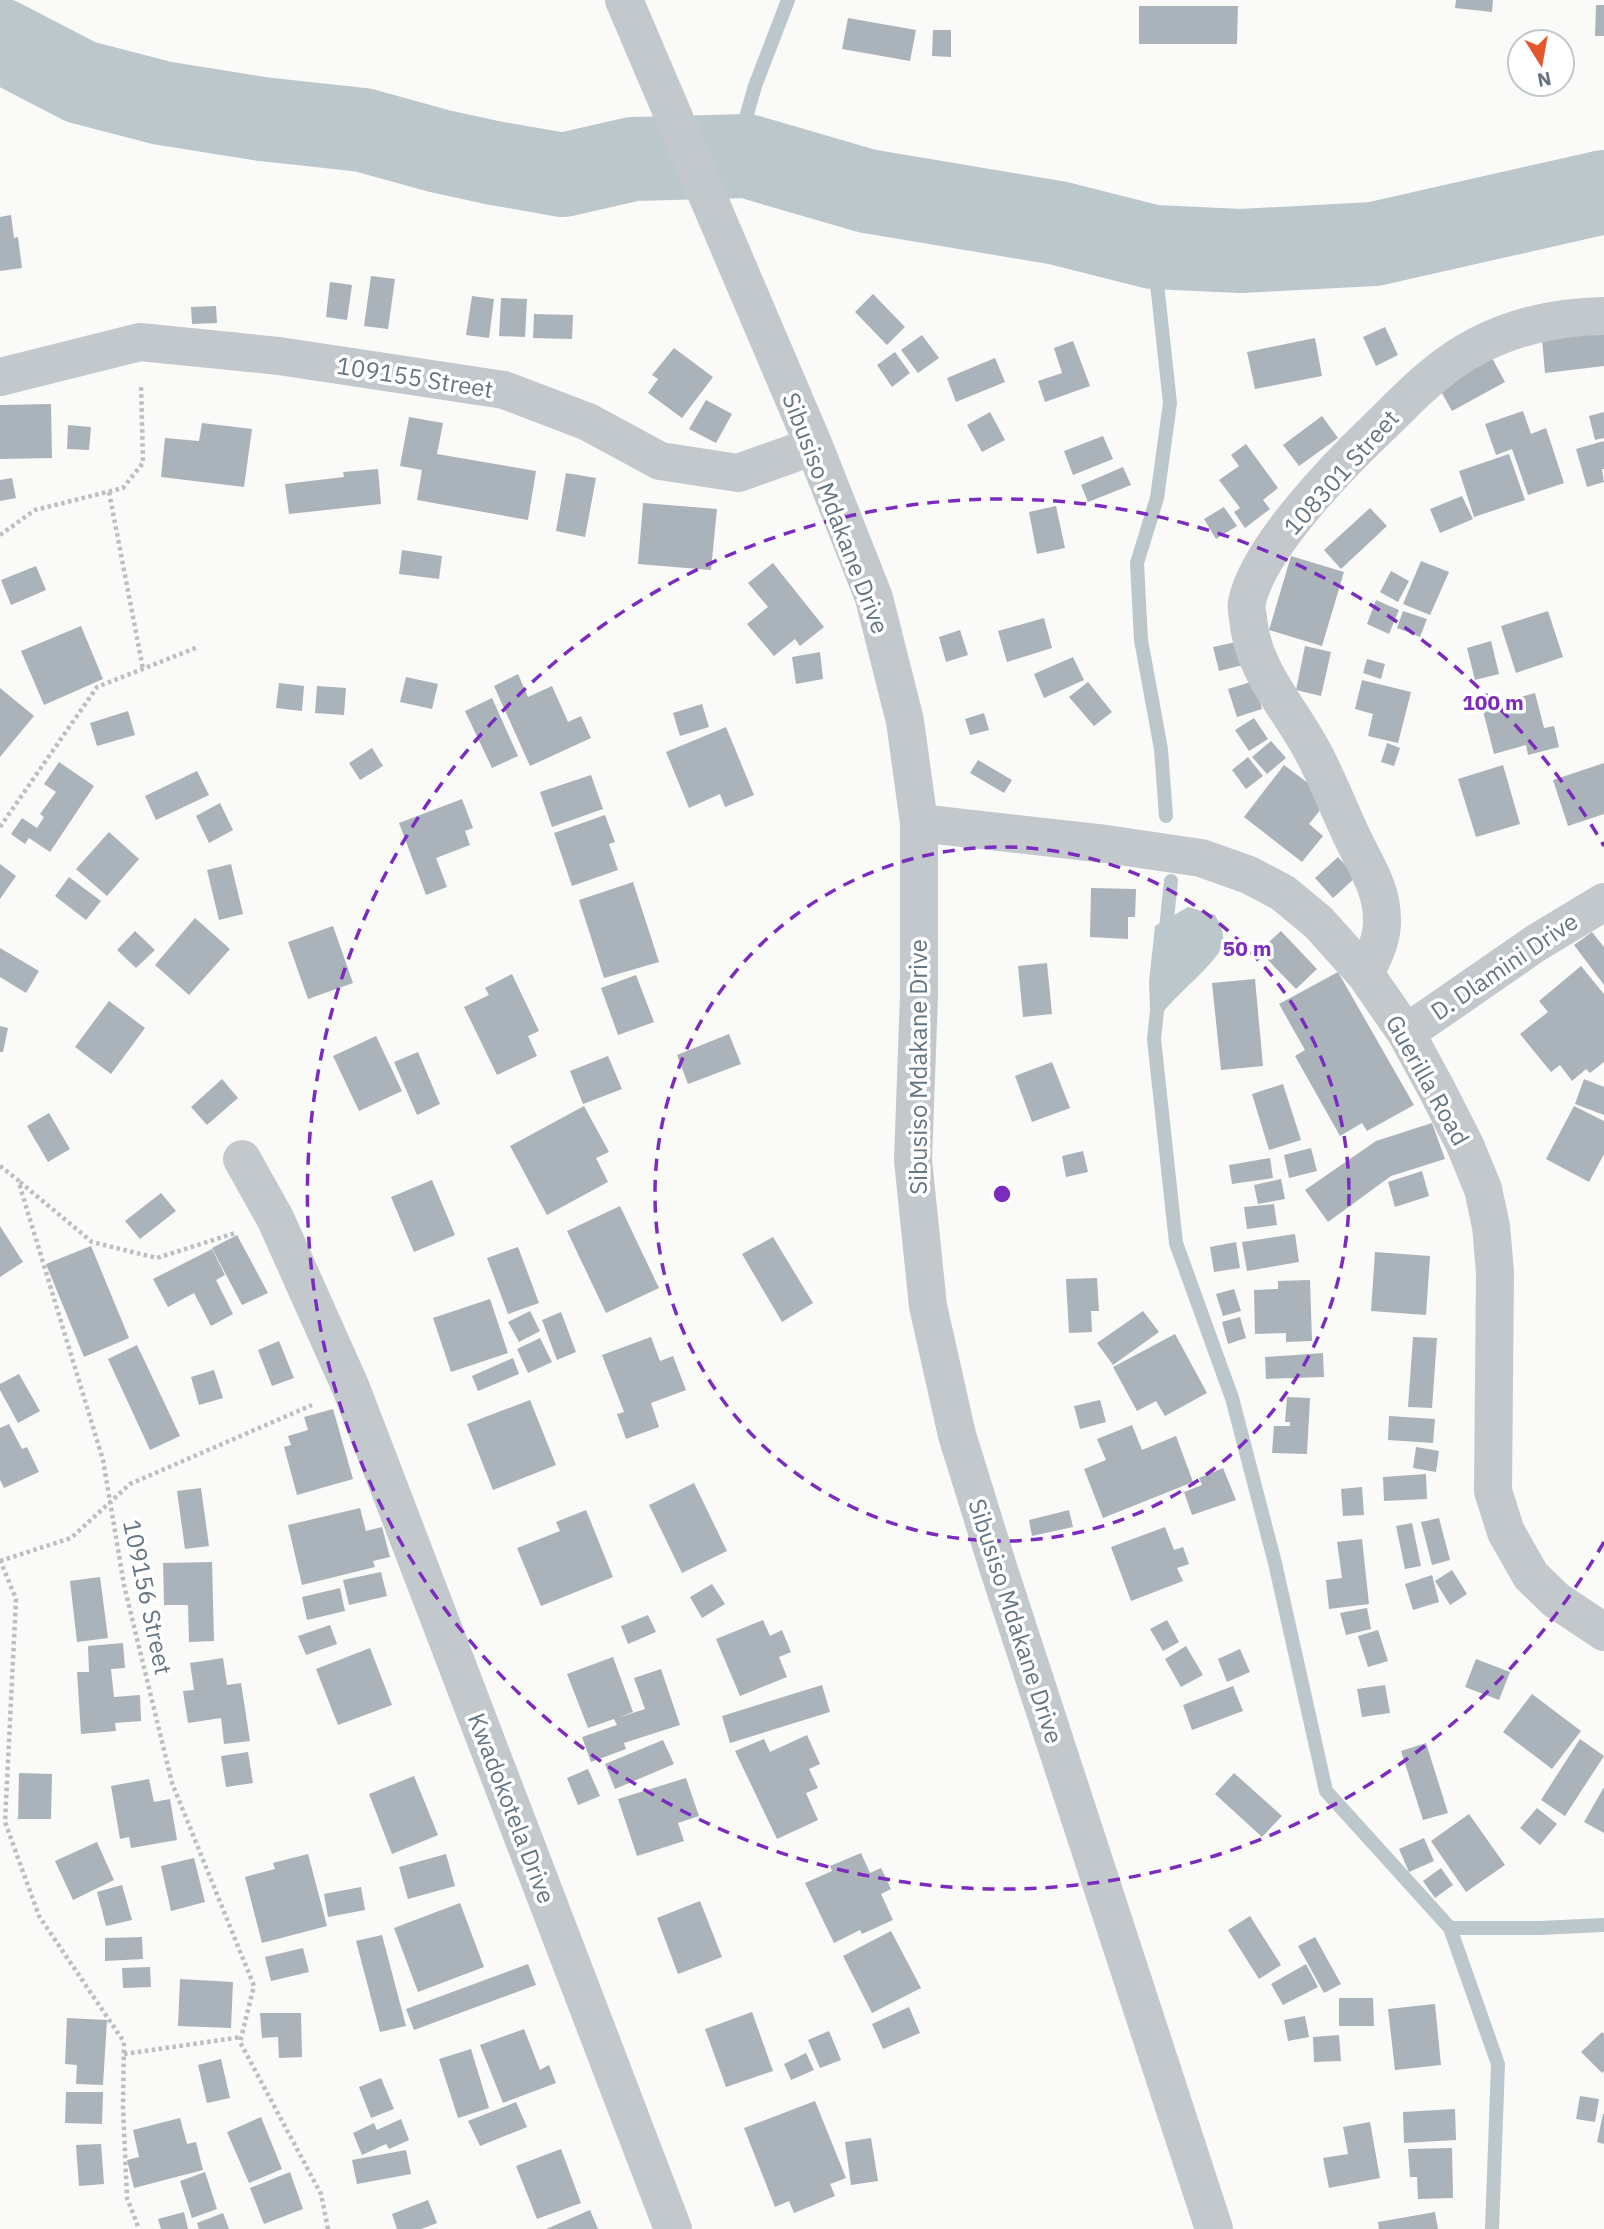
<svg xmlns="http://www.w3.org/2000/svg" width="1604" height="2229" font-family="'IBM Plex Sans',sans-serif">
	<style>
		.water { fill: #bbc7cb }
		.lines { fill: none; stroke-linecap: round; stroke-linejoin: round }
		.stream { stroke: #bbc7cb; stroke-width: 14 }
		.river { stroke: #bbc7cb; stroke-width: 84 }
		.building { fill: #aab3b9 }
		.path { stroke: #bbbfc2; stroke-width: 4.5; stroke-dasharray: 3.5 3.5; stroke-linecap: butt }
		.minor { stroke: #c3c8cc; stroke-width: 38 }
		.ring { fill: none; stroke: #7b2cbf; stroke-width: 3.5; stroke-dasharray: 12 9 }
		.labels { text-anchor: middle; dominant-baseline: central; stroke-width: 7; stroke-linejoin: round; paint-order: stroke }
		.street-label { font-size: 24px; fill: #657683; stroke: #fff }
		.centre { fill: #7b2cbf; stroke: #fff; stroke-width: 3.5 }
		.ring-label { font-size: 21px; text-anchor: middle; font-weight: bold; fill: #7b2cbf; stroke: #fff; stroke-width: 7; stroke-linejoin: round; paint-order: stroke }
	</style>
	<rect width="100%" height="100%" fill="#fafaf8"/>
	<path class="water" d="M1188,907L1215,915C1220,924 1226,934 1222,946C1217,962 1176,995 1163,1012L1150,1008L1149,982L1155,926Z"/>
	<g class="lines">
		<path class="stream" d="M735,156L755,86L788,0
			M1153,247L1170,403L1157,498L1137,563L1141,640L1161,749L1166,816
			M1165,938L1171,881
			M1159,993L1154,1039L1176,1243L1232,1398L1275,1563L1326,1791L1450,1928L1498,2064L1492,2229
			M1450,1928H1540L1604,1925"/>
		<path class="river" d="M0,40L81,82L162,103L262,119L363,130L439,151L494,163L563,175L633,159L747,156L867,191L1058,223L1153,247L1241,251L1374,244L1604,192"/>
	</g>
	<path class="building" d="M1456,0H1493L1492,12L1455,8Z
		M1596,5H1604V36H1595Z
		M1139,6H1238L1237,44H1139Z
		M848,18L916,30L910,61L842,49Z
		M933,30H951V57L932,56Z
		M11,215L14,238L18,237L22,268L0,271V217Z
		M371,276L395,279L388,329L364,326Z
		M330,282L352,285L347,320L326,317Z
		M873,294L905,327L887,345L855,312Z
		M472,296L494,299L489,338L466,335Z
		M501,298L527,299L525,337L499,336Z
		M216,306L217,323L192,324L191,307Z
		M534,314L573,315L572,339L533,338Z
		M1604,321V366L1545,373L1541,327Z
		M1385,327L1398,355L1376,366L1363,337Z
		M922,335L939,358L918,373L901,350Z
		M1315,338L1322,376L1255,389L1247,352Z
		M1073,341L1090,386L1045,402L1038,381L1062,373L1054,348Z
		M674,348L713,377L682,418L648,393L658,379L652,375Z
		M895,352L910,373L892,387L877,365Z
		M1491,356L1505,382L1452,411L1438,386Z
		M995,358L1005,382L956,402L947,378Z
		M706,400L732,414L716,443L689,429Z
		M51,404L52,458L0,459V405Z
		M1523,411L1531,434L1546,428L1564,483L1528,495L1512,449L1496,455L1485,424Z
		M990,412L1005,440L982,452L967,425Z
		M1604,412V438L1595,440L1589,416Z
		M1322,416L1338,438L1299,466L1283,445Z
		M409,417L443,423L437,454L536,471L528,520L417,500L422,470L400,466Z
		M202,423L252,429L244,487L161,477L165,438L199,441Z
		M68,425L91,427L89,450L67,449Z
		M1103,436L1113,459L1073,475L1064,451Z
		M1604,441V469H1602L1604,482L1587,487L1576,449Z
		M1246,444L1278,488L1263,500L1270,509L1245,528L1234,512L1240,508L1219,480L1239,466L1231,455Z
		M1509,454L1525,500L1474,517L1459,471Z
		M1123,467L1131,485L1088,502L1081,485Z
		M378,469L381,504L289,514L285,484L344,477L343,472Z
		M566,473L596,478L585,537L556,531Z
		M12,478L16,498L0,501V480Z
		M1462,496L1473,519L1440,533L1430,509Z
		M643,503L717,509L711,570L638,564Z
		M1056,506L1065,548L1037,554L1029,512Z
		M1224,507L1237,526L1216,539L1204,519Z
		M1370,508L1387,526L1341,569L1324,550Z
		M402,550L442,556L439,579L399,574Z
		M1291,556L1344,572L1322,646L1269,630Z
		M1421,561L1449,572L1430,615L1403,604Z
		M773,563L824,627L800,646L795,639L774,656L747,624L768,607L748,583Z
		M36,566L46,590L11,605L1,580Z
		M1391,571L1409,581L1398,602L1380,592Z
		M1376,600L1399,610L1389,634L1367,624Z
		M1403,611L1427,619L1420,637L1397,628Z
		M1548,611L1563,657L1516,673L1501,626Z
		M1044,618L1052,648L1007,662L998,631Z
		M81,626L103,679L44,705L21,651Z
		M960,630L968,655L946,662L939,637Z
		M1491,641L1499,674L1475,680L1467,648Z
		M1236,642L1243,665L1219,671L1213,647Z
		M1305,646L1331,652L1321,696L1296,690Z
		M820,652L823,679L796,684L792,657Z
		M1073,657L1084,680L1044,698L1034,674Z
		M1367,659L1385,664L1381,679L1363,673Z
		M518,674L528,697L552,686L568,722L581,716L591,738L530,766L494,686Z
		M406,677L438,684L432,709L400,702Z
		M1362,680L1411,692L1398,743L1368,736L1373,714L1355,709Z
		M1254,681L1262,709L1237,717L1228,689Z
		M1088,682L1112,712L1094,726L1069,697Z
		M279,683L304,686L302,711L276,708Z
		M317,686L346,688L344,715L315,713Z
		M0,688L34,716L0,757Z
		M1535,693L1544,728L1554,726L1559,747L1528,755L1526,745L1494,754L1482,707Z
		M492,698L518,756L492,768L465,711Z
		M702,704L709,727L680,736L673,713Z
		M128,711L135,735L97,746L90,723Z
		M984,713L989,730L970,735L965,719Z
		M1254,718L1268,739L1249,751L1235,730Z
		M726,727L754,795L725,807L720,794L689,808L666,752Z
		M1271,741L1286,758L1267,774L1252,757Z
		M1387,743L1400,748L1394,766L1381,762Z
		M372,748L383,766L360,780L349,763Z
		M1248,757L1263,776L1246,789L1232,770Z
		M978,760L1012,780L1004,793L970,773Z
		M59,762L94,786L50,852L29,838L25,844L11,834L22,818L37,828L44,817L40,814L56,792L44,784Z
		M1604,763V814L1568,826L1553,780Z
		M1284,765L1329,799L1309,824L1323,836L1302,862L1244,817Z
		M1503,765L1520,824L1476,837L1458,779Z
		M197,771L209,795L156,820L145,796Z
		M591,775L603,809L552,827L540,792Z
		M462,799L473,828L465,831L470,845L436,858L447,887L426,895L399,823Z
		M220,803L233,830L209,843L196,816Z
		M605,815L615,842L609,844L618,870L572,886L554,833Z
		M109,832L139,859L107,896L76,869Z
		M1338,857L1356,877L1333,898L1315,878Z
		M0,864L16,876L0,899Z
		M231,864L243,914L219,920L207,870Z
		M69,877L101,901L86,920L55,896Z
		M633,882L659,962L604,978L579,900Z
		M1091,888L1136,889L1135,917H1128V939L1090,937Z
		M195,918L230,949L189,995L155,965Z
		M333,926L353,983L308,999L288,942Z
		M135,931L155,950L136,968L117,950Z
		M1281,931L1317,969L1296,989L1259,951Z
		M1592,932L1604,947V985L1574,945Z
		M0,948L39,971L26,993L0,977Z
		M1047,963L1052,1014L1023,1017L1018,966Z
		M1581,966L1604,994V1062L1590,1073L1586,1069L1572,1081L1560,1065L1551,1072L1520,1034L1548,1012L1539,1001Z
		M1338,972L1414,1105L1367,1131L1362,1123L1340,1136L1295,1056L1305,1050L1279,1004Z
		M512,974L539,1031L528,1036L537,1056L497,1075L464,1007L489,995L485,988Z
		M636,975L654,1022L618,1035L601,988Z
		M1255,979L1263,1066L1221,1070L1212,983Z
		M109,1001L145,1028L111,1074L75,1047Z
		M0,1026L8,1028L3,1052H0Z
		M729,1034L741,1064L688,1084L677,1055Z
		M376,1036L402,1091L359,1111L333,1056Z
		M418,1052L440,1104L417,1115L394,1062Z
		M608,1056L622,1089L583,1104L570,1071Z
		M1052,1062L1070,1108L1032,1122L1015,1076Z
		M222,1079L238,1098L207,1125L191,1107Z
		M1584,1079L1604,1087V1115L1575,1104Z
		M1283,1084L1301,1140L1269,1150L1252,1094Z
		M584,1106L609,1152L596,1158L608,1182L547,1215L510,1146Z
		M1574,1106L1604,1121V1154L1589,1182L1546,1159Z
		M49,1113L70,1149L48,1162L27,1126Z
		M1432,1123L1445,1159L1391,1176L1328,1222L1305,1190L1376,1141Z
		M1311,1148L1317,1171L1289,1178L1284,1155Z
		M1083,1151L1088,1172L1066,1177L1062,1156Z
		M1270,1158L1273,1178L1232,1184L1229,1165Z
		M1422,1171L1429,1196L1395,1207L1388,1182Z
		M1281,1179L1285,1199L1258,1204L1254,1185Z
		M432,1180L455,1235L414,1252L391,1197Z
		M161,1193L176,1211L140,1239L125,1221Z
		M1274,1204L1277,1225L1247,1229L1244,1207Z
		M620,1206L659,1288L606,1313L567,1231Z
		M0,1226L23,1262L0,1277Z
		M1295,1234L1299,1262L1247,1271L1242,1242Z
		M237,1235L268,1293L242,1305L212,1248Z
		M773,1237L813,1303L782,1322L742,1254Z
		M1236,1242L1240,1268L1214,1272L1210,1247Z
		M91,1246L129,1338L84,1357L46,1264Z
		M518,1247L539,1303L508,1314L487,1258Z
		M212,1249L225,1275L216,1280L233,1314L211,1326L194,1293L168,1307L153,1279Z
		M1375,1252L1430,1256L1426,1315L1371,1311Z
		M1097,1278L1099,1311H1091L1092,1332L1069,1333L1066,1279Z
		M1310,1280L1312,1341L1286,1342V1333L1255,1334L1254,1290L1278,1289V1281Z
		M1234,1289L1241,1311L1223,1316L1216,1294Z
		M490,1299L508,1353L451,1372L433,1318Z
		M530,1311L540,1331L519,1342L508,1322Z
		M1143,1311L1159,1332L1113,1365L1097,1343Z
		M561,1312L576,1352L557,1360L542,1320Z
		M1240,1317L1246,1338L1228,1344L1222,1322Z
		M1175,1334L1207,1393L1165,1416L1156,1401L1137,1411L1113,1367Z
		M651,1337L660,1361L673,1356L686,1390L651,1403L659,1427L626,1439L617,1414L624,1412L602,1355Z
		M1413,1337L1437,1338L1432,1408L1408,1407Z
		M540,1338L552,1362L528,1373L517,1349Z
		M279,1341L294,1378L272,1386L258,1350Z
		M137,1345L180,1436L150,1450L108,1359Z
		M1323,1353L1324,1377L1266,1379L1265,1357Z
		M513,1358L519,1374L478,1391L472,1376Z
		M214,1370L223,1398L199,1405L191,1377Z
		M19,1374L40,1411L18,1423L0,1390V1384Z
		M1287,1397L1310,1398L1307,1454L1272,1453L1274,1426H1290V1422H1285Z
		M530,1400L556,1465L493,1490L467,1424Z
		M1100,1400L1106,1422L1080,1429L1074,1406Z
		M333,1409L353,1479L297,1495L284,1447L291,1445L288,1436L308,1430L304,1417Z
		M1389,1416L1435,1419L1433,1443L1388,1440Z
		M9,1424L22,1449L27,1447L39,1472L4,1488L0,1480V1428Z
		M1132,1425L1142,1450L1176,1436L1193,1482L1103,1518L1084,1469L1106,1460L1097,1439Z
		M1416,1447L1439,1451L1436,1472L1413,1468Z
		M1223,1468L1236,1500L1192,1515L1184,1492L1202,1485L1199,1478Z
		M1426,1474L1427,1499L1384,1501L1383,1477Z
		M694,1483L727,1551L682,1573L649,1505Z
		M1362,1487L1364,1515L1343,1516L1341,1489Z
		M201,1488L209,1546L185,1549L177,1491Z
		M360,1508L366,1531L382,1527L390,1557L373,1561L375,1567L302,1585L288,1525Z
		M586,1510L613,1577L541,1606L517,1548L560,1531L556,1522Z
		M1069,1510L1073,1527L1032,1536L1029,1520Z
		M1439,1518L1450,1560L1432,1565L1421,1522Z
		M1412,1523L1421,1566L1405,1569L1396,1526Z
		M1165,1527L1174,1550L1183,1547L1189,1564L1177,1568L1183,1581L1131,1601L1111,1547Z
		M1362,1539L1369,1604L1329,1609L1326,1580L1342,1578L1337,1542Z
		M212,1562L214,1641L189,1642L188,1605H164L163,1563Z
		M1452,1570L1467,1594L1450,1605L1435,1581Z
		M381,1572L387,1596L349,1605L343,1580Z
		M1432,1575L1439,1602L1413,1610L1405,1584Z
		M100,1577L108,1638L77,1642L70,1581Z
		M712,1584L725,1604L702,1618L690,1597Z
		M340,1588L345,1611L307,1620L302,1597Z
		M1367,1608L1371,1629L1346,1635L1340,1613Z
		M648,1615L656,1632L628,1644L621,1626Z
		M763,1620L770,1636L782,1630L791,1652L779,1657L787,1677L740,1696L716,1639Z
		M1167,1620L1179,1642L1163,1651L1150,1629Z
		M330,1625L337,1644L306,1655L298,1636Z
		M1378,1630L1388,1661L1368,1667L1358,1636Z
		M123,1643L125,1668L111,1669L114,1697L140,1695L141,1721L115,1723L116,1731L81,1734L77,1672H89L88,1646Z
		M1186,1646L1203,1675L1181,1687L1165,1659Z
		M370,1648L392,1705L338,1725L316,1669Z
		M1240,1649L1250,1672L1227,1682L1218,1659Z
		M613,1657L633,1712L617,1718L645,1709L634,1678L661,1669L680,1725L624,1743L626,1749L591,1762L582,1737L617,1725L614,1719L588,1728L567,1674Z
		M223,1658L227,1685L241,1683L250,1741L224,1744L221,1718L188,1723L183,1691L194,1690L190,1663Z
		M1476,1659L1510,1672L1499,1700L1465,1687Z
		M822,1685L830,1712L730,1743L722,1716Z
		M1385,1685L1390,1713L1362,1717L1357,1689Z
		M1233,1686L1243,1711L1192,1730L1183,1705Z
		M1532,1694L1581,1731L1552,1769L1503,1732Z
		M807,1735L820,1764L809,1769L818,1788L806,1793L818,1820L777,1839L735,1751L764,1739L770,1752Z
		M1580,1739L1604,1756L1565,1816L1541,1800Z
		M663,1740L674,1764L615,1789L605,1764Z
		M1426,1743L1448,1813L1423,1820L1401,1751Z
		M248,1752L253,1783L226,1787L221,1756Z
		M588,1769L600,1796L578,1805L567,1778Z
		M19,1773L52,1774L51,1819H18Z
		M1234,1773L1282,1816L1262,1837L1215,1794Z
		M414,1776L438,1835L392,1854L369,1794Z
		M686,1778L699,1816L678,1823L684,1841L637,1856L618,1799Z
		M149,1779L154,1802L170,1799L177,1840L131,1848L129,1837L120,1839L111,1786Z
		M1604,1787V1833L1584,1822Z
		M1537,1808L1557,1824L1540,1845L1520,1828Z
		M1469,1814L1505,1865L1466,1892L1431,1841Z
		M1424,1838L1434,1861L1409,1872L1399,1849Z
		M97,1842L114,1880L73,1900L55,1861Z
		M861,1853L870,1873L881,1868L891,1889L881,1894L893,1920L862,1934L860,1930L834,1943L805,1883L832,1871L830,1866Z
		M308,1854L327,1926L262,1943L245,1877L275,1869L273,1863Z
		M446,1854L455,1886L408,1899L399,1867Z
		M194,1858L205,1902L171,1911L161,1866Z
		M1441,1868L1453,1885L1435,1898L1423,1881Z
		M122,1885L132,1920L106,1926L97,1892Z
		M361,1887L365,1910L328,1917L324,1894Z
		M700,1901L722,1957L678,1974L657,1918Z
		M460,1903L484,1967L418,1992L394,1928Z
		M1250,1916L1281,1965L1259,1979L1228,1930Z
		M891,1931L921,1988L872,2013L843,1956Z
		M382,1935L406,2026L380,2032L356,1941Z
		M142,1937L143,1959L105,1961V1938Z
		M1315,1937L1341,1984L1324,1993L1298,1946Z
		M303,1948L309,1972L271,1981L265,1957Z
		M528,1964L536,1985L414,2030L406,2009Z
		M1306,1964L1318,1987L1283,2005L1271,1984Z
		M150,1967L151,1987L123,1988L122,1968Z
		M180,1979L233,1982L231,2028L178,2026Z
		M1339,1998H1373L1374,2026H1339Z
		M1435,2004L1441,2065L1395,2070L1388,2009Z
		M909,2007L920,2033L883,2049L872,2024Z
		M752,2012L773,2071L726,2087L705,2029Z
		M260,2013H301L302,2057L279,2058L278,2037L262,2038Z
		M1305,2016L1309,2037L1288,2041L1284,2020Z
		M67,2018L107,2020L103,2085L76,2084L77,2065L65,2064Z
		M524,2029L540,2070L549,2065L556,2083L503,2103L480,2045Z
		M829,2031L841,2060L820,2068L808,2040Z
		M1602,2032L1604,2034V2071L1602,2073L1581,2052Z
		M1339,2035L1341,2061L1314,2062L1313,2037Z
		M471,2049L489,2108L458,2118L439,2059Z
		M806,2053L814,2070L791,2080L784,2064Z
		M221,2059L230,2098L207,2103L198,2065Z
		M381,2078L394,2109L371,2118L359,2087Z
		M66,2092H103L102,2124L65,2123Z
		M1580,2096L1599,2099L1595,2122L1576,2119Z
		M815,2101L846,2178L830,2184L835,2196L794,2213L789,2201L775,2207L744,2128Z
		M516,2102L527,2127L480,2146L468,2121Z
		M1455,2109L1456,2140L1404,2143L1403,2112Z
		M1603,2114H1604V2144L1597,2142Z
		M261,2117L282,2169L249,2183L227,2132Z
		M180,2118L187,2144L196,2142L203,2170L134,2188L127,2160L139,2157L133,2130Z
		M401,2119L409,2140L389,2149L386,2144L362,2155L353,2133L374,2123L377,2130Z
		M1370,2122L1380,2178L1329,2188L1323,2158L1348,2154L1343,2127Z
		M871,2138L878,2181L851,2185L845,2142Z
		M101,2144L104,2184L79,2186L76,2145Z
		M1452,2148L1453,2198L1418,2199L1417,2177H1410L1408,2149Z
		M561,2149L581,2203L537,2219L516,2166Z
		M406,2150L411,2174L357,2184L352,2160Z
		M205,2172L217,2209L192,2218L180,2181Z
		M290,2172L303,2209L264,2224L250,2188Z
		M428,2200L437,2223L421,2229H397L392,2214Z
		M590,2210L598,2229H546Z
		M184,2212L188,2229H161L158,2219Z
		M1435,2212L1438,2229H1379L1378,2222Z
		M223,2213L229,2229H199L197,2223Z"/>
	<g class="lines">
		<path class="path" d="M109,492L143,669
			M0,535L35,510L123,488L143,463L141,384
			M0,827L97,687L198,647
			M0,1166L18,1180L103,1460L124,1585L172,1783L254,1986L240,2042L321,2194L328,2229
			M20,1182L92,1242L157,1258L235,1233
			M0,1560L16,1599L5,1822L39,1916L124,2042L123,2107L127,2198L139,2229
			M0,1561L71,1538L130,1484L312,1405
			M124,2054L241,2037"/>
		<path class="minor" d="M624,0L814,446L874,598L905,721L919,823V996L913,1160L928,1306L957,1435L997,1564L1214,2229
			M0,377L140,342L279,356L504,390L588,422L660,461L738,473L814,446
			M919,823L1106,844L1201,858L1249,875L1283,893L1318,922L1365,974L1406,1033L1437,1090L1465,1145L1483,1189L1491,1226L1495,1272L1493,1491L1506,1532L1531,1576L1556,1600L1604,1632
			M1365,974C1373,957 1383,939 1382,919C1382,891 1368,869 1356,845C1341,815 1330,784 1314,754C1291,709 1252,671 1248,618C1247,613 1246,607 1247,602C1258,548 1339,465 1379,427C1397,410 1414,391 1433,376C1481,335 1541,317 1604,316
			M1406,1033L1536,943L1604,902
			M242,1159L276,1220L351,1388L673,2229"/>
	</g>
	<g class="ring">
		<circle cx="1002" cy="1194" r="347"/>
		<path d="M1604 1542A695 695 0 1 1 1604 846"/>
	</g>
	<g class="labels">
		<g class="street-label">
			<text transform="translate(415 377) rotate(9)">109155 Street</text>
			<text transform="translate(1341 472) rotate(-48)">108301 Street</text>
			<text transform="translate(836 513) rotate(69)">Sibusiso Mdakane Drive</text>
			<text transform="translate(1504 966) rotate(-34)">D. Dlamini Drive</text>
			<text transform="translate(918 1067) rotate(-90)">Sibusiso Mdakane Drive</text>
			<text transform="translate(1428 1080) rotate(61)">Guerilla Road</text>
			<text transform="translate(148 1597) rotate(78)">109156 Street</text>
			<text transform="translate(1016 1621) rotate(72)">Sibusiso Mdakane Drive</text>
			<text transform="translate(512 1808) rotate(69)">Kwadokotela Drive</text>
		</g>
	</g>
	<circle cx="1002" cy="1194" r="10" class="centre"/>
	<g class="ring-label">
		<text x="1493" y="710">100 m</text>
		<text x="1247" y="956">50 m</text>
	</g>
	<g transform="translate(1541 63) rotate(169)"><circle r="33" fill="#ffffff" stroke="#c1c8cd" stroke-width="2"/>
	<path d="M0-5L12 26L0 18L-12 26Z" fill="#e4572e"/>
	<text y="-10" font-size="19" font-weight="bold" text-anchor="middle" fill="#657683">N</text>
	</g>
</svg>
